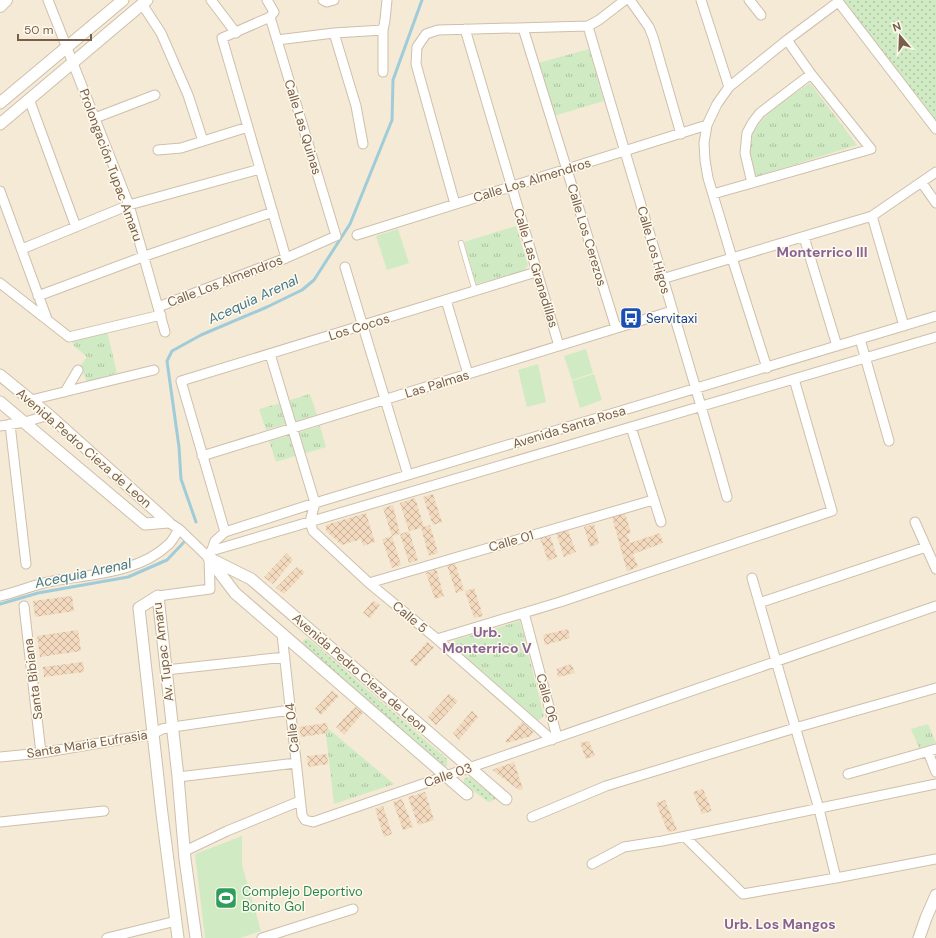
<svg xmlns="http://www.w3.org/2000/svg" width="936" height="938" font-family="'DM Sans',sans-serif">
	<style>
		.residential { fill: #f5ead5 }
		.grass { fill: url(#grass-dots) }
		.park { fill: url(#park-tufts) }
		.pitch { fill: #d0ebc4 }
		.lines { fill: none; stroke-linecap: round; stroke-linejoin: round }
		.stream { stroke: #a0cbd9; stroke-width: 3 }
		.building { fill: url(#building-cross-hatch) }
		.service-casing { stroke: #cfbfac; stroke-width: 6 }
		.minor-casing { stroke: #cfbfac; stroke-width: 11 }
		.tertiary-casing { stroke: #cfbfac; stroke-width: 13 }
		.secondary-casing { stroke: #d5c2ac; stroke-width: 14 }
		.service { stroke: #fff; stroke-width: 4.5 }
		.minor { stroke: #fff; stroke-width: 9 }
		.tertiary { stroke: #fff; stroke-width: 11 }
		.secondary { stroke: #fff; stroke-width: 12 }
		.labels { text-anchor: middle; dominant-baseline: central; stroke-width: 3; stroke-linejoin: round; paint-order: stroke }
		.street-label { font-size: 13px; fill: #785f4a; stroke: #fffaee }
		.transit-label { font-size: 13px; fill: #164399; stroke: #fffaee; text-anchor: start }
		.leisure-label { font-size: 13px; fill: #27864d; stroke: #fffaee; text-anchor: start }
		.neighbourhood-label { font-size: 14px; font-weight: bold; fill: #896294; stroke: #fffaee }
		.water-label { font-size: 14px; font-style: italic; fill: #43788b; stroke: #fffaee }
	</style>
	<defs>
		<pattern id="grass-dots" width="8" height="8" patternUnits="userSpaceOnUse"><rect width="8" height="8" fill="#d0ebc4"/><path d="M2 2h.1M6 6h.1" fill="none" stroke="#aec2a1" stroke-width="1.8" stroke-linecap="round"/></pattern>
		<pattern id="park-tufts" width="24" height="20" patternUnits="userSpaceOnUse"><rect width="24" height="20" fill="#d0ebc4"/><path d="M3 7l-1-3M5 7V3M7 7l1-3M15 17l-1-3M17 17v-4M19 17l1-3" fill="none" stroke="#aec2a1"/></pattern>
		<pattern id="building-cross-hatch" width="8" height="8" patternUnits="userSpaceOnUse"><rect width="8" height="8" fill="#f3d9be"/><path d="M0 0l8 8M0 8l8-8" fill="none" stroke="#cab39c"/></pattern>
	</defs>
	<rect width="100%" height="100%" fill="#fdf7e7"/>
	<path class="residential" d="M0,0H936V938H0Z"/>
	<path class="grass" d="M841,0H936V121Z
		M305,639H307L310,640L447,759V765L443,767L302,644L303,641Z
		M468,777L471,778L497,799L488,802L464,784V779Z"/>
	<path class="park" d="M589,49L604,101L554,116L538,63Z
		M810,83L857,145L755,177C753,169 749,158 749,150C751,117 787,100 810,83Z
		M516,226L528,265L524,271L476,284L464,242Z
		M107,331L117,373L87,382L80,366L87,357L75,347L71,340Z
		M310,394L317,415L294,422L287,401Z
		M281,403L288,423L266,430L259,409Z
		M320,426L326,447L303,454L297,433Z
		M291,435L298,455L276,462L269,441Z
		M520,621L544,716L538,721L454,647L455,640Z
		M928,724L936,743L919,748L911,729Z
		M325,726L394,784L334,804Z"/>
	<path class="pitch" d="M398,229L409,263L387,270L376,236Z
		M586,349L593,373L572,380L564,356Z
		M538,364L546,402L527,407L518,370Z
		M594,374L602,400L580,408L572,381Z
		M242,836V865L261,931L240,938H205L195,854Z"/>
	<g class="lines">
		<path class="stream" d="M196,522L181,479L179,447L167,361L172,351L201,335L267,307L302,290L314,280L350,224L392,120L393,80L422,0
			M0,604L38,593L128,577L167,560L186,540"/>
	</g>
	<path class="building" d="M433,494L442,522L433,525L423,497Z
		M415,498L424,527L430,525L438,553L429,556L421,528L409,531L400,503Z
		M393,505L400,534L392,536L383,508Z
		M366,513L375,542L363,546L361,539L342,545L326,531V525Z
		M625,513L631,533L627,534L630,543L660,533L663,543L633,554L638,567L627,571L612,517Z
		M594,524L599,544L590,547L584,527Z
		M568,530L576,552L564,557L556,533Z
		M409,531L418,560L409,563L400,534Z
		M550,535L557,557L548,561L540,538Z
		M392,536L401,565L392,568L382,539Z
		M287,553L293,560L273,584L264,577Z
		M455,563L464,590L456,593L447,565Z
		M297,567L305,572L284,594L276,588Z
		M436,569L444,596L435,599L426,573Z
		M474,588L483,616L474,618L465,591Z
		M72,596L74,611L35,617L33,601Z
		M373,601L380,605L370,618L363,613Z
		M568,629L570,638L545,645L543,635Z
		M78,630L81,651L40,657L37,636Z
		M427,642L434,647L416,667L410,661Z
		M83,662L84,672L44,677L43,667Z
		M571,664L575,673L558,677L556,669Z
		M332,691L339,696L321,715L315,709Z
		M449,694L458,701L436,725L428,717Z
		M355,707L363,713L344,735L336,727Z
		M472,711L478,717L459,740L453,733Z
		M522,722L533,732L531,736L507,743L505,741Z
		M327,723L328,733L301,737L299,727Z
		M589,741L595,756L586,759L580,743Z
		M327,754L328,764L308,767L307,756Z
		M514,762L523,789L519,790L492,770Z
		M703,789L712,811L702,814L693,792Z
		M425,792L434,820L418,825L408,797Z
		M402,799L413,827L403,830L393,802Z
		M665,800L677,830L668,832L656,803Z
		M383,806L392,834L384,837L375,809Z"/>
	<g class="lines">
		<g class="service-casing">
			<path id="service" d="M461,243L475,291"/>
		</g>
		<g class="minor-casing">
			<path id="minor" d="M48,0L129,205L165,332
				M211,0L236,33
				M267,0L274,12L270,17L222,38L286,258
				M323,0L327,2L334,0
				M630,0L649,27L653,37L681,134
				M701,0L729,87
				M749,0L761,15
				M837,0L936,129
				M142,4L161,33L188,95L203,141
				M588,26C633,183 683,339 727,497
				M523,28L616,328
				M465,29L559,346
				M334,33L356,106L363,144
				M277,40L334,33L383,30
				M383,72V30L385,20L387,0
				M29,99L76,227
				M95,118L155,95
				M158,150L181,148L248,127
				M752,183L745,153L747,133L753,122L760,113L811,74
				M922,183L936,203
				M0,191L47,319
				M713,194L871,149L811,74L787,40
				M455,204L416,64L417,47L426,34L438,30L588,26L599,20L625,0
				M872,216L904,326
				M357,235L707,125
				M804,237L837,346
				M22,249L129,205L260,169
				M345,267L408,475
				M662,279L872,216L936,172
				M0,283L69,337L161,315
				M38,296L145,256L273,212
				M446,300L468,374
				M158,307L286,258L336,236L270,17
				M860,339L889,441
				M270,354L315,503L310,522L313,531L369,583L437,639L552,740
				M767,368L732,258L708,178L705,160L704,143L707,125L717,104L729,87L787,40L838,2
				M65,392L78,370
				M31,400L154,370
				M10,424L26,564
				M0,426L25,422L49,415
				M631,427L661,522
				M202,456L672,311
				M168,522L179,529L209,558
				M915,522L936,569
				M225,532L181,381L536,272
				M211,551L936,337
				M752,578L819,809L836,878L936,859
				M369,583L653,500
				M0,596C18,592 35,584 53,581C92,574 139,573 169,544C173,540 176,534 179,529
				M158,596L210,589L209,558L215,541L225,532L315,503L936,316
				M759,603L926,547
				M24,606L41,753
				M524,613L557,737
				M282,634L302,815L305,820L313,822L936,606
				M437,639L560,602L832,511L794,379
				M166,670L285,657
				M928,752L936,772
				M0,757L41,753L153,734L162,729L173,727L290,710
				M848,774L936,749
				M178,777L296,763
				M532,817L606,786L795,728L936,688
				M0,822L104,811
				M685,837L743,894L836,878
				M185,851L227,831L300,801
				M592,864L624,847L662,841L936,784
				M107,938L176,921
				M262,938L353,909"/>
		</g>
		<g class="tertiary-casing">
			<path id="tertiary" d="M0,103L123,0
				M0,124L147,0
				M0,375L49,415L168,522
				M0,402L145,524L168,522
				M209,558L251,579L506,799
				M210,560L235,593L467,794
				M178,938L162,814L139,608L158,596L178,777L185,859L196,938
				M919,938L926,918L936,895"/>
		</g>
		<g class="secondary-casing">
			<path id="secondary" d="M0,6L6,0"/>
		</g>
		<use href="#service" class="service"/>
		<use href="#minor" class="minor"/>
		<use href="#tertiary" class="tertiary"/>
		<use href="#secondary" class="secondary"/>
	</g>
	<defs>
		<g id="bus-square" transform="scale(1.15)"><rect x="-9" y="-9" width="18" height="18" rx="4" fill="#1a4fb4" stroke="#fffaee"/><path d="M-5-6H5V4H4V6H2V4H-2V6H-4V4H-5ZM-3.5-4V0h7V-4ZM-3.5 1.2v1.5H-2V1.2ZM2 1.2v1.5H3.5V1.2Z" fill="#fff"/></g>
		<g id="stadium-square" transform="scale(1.15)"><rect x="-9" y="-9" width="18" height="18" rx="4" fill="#2e9e5b" stroke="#fffaee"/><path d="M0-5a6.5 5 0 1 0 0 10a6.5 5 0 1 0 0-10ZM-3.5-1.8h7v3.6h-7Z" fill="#fff"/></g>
	</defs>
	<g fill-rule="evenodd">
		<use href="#bus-square" x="631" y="318"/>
		<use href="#stadium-square" x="226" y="898"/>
	</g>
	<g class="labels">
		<g class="street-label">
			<text transform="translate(303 127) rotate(73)">Calle Las Quinas</text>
			<text transform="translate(111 165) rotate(70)">Prolongación Tupac Amaru</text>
			<text transform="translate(532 180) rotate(-17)">Calle Los Almendros</text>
			<text transform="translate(587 235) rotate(73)">Calle Los Cerezos</text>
			<text transform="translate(654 250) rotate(74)">Calle Los Higos</text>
			<text transform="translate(536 268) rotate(73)">Calle Las Granadillas</text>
			<text transform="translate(225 281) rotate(-21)">Calle Los Almendros</text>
			<text transform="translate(359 327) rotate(-17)">Los Cocos</text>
			<text transform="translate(437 384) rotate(-17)">Las Palmas</text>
			<text transform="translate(569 427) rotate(-17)">Avenida Santa Rosa</text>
			<text transform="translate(84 448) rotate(41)">Avenida Pedro Cieza de Leon</text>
			<text transform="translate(511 541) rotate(-16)">Calle 01</text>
			<text transform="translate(410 617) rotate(40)">Calle 5</text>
			<text transform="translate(163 652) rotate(-97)">Av. Tupac Amaru</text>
			<text transform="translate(360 673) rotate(41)">Avenida Pedro Cieza de Leon</text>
			<text transform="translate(33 679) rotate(-97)">Santa Bibiana</text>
			<text transform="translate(547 698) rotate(75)">Calle 06</text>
			<text transform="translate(292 728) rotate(-96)">Calle 04</text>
			<text transform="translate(87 744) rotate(-9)">Santa Maria Eufrasia</text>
			<text transform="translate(448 775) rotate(-19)">Calle 03</text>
		</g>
		<g class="transit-label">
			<text x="646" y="318">Servitaxi</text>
		</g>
		<g class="leisure-label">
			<text x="242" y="891">Complejo Deportivo<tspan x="242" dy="15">Bonito Gol</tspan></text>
		</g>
		<g class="neighbourhood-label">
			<text x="822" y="252">Monterrico III</text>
			<text x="487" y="632">Urb.<tspan x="487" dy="16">Monterrico V</tspan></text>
			<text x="780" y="924">Urb. Los Mangos</text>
		</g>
		<g class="water-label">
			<text transform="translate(253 299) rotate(-25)">Acequia Arenal</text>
			<text transform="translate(83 573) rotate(-12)">Acequia Arenal</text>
		</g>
	</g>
	<g transform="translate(900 36) rotate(341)" stroke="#fffaee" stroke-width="3" paint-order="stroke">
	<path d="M0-3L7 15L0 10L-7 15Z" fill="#785f4a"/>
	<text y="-6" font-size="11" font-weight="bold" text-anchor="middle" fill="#785f4a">N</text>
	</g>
	<path d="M18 34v6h73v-6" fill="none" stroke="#785f4a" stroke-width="2"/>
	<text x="24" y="34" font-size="12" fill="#785f4a" stroke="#fffaee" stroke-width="3" paint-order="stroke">50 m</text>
</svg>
